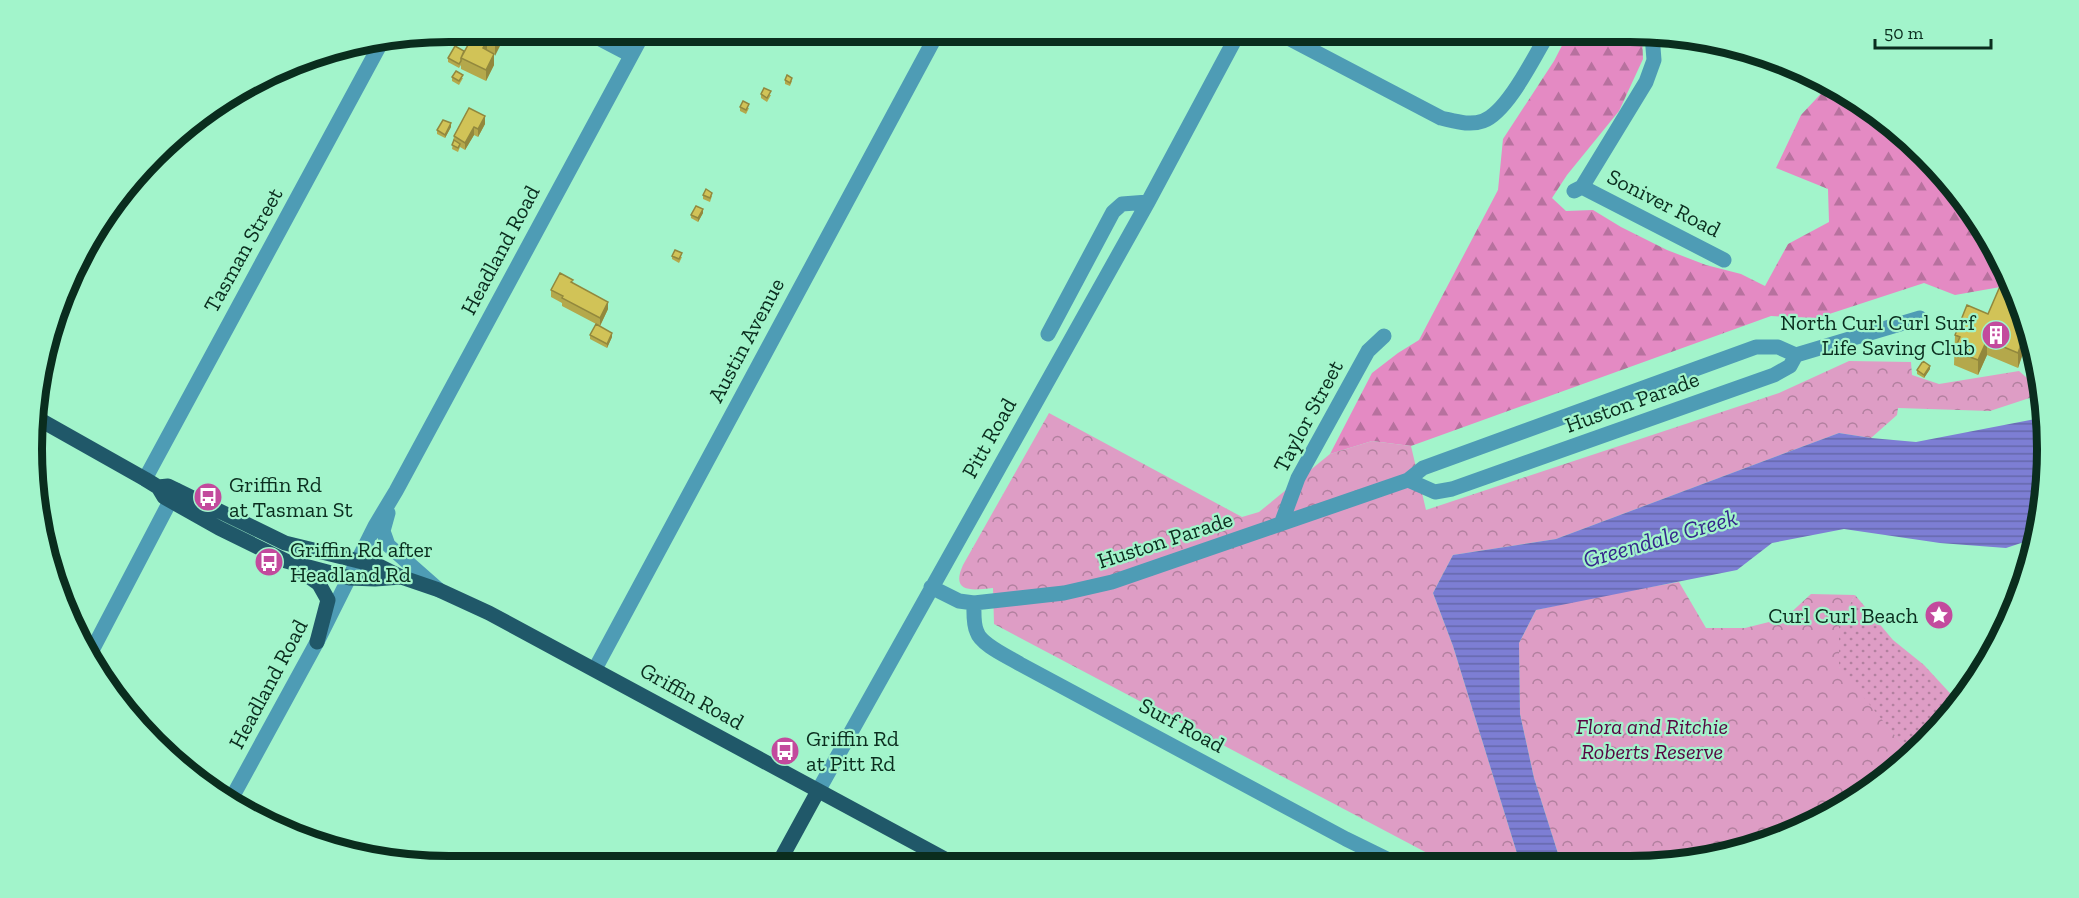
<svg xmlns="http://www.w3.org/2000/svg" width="2079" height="898" font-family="'Zilla Slab',serif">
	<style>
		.grass { fill: url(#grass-dots) }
		.forest { fill: url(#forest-firs) }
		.park { fill: url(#park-crowns) }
		.water { fill: url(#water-rules) }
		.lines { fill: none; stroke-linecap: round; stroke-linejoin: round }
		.minor { stroke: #4e9cb5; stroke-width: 15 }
		.major { stroke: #205869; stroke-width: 15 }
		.wall { fill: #b4a84b }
		.shaded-wall { fill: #92883d }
		.building { fill: #d1c357; stroke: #92883d; stroke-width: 1.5 }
		.labels { text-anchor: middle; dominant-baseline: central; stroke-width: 4.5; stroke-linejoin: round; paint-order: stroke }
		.street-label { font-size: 22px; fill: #0a2d1e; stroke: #a2f4cb }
		.poi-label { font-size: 22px; fill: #0a2d1e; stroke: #a2f4cb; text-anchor: start }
		.park-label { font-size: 22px; font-style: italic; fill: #560541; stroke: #a2f4cb }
		.water-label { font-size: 24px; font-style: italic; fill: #36278c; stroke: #a2f4cb }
		.rim { fill: none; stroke: #0a2d1e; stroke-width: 8 }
	</style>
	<defs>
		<pattern id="grass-dots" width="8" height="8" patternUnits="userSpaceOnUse" patternTransform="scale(1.5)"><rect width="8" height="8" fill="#de9dc5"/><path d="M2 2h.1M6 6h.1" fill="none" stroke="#b2809f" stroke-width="1.8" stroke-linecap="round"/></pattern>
		<pattern id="forest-firs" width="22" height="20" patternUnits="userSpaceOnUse" patternTransform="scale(1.5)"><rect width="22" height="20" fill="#e48ac3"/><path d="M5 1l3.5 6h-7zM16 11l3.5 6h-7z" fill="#b7719e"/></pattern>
		<pattern id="park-crowns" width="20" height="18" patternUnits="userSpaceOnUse" patternTransform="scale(1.5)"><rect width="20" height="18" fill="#de9dc5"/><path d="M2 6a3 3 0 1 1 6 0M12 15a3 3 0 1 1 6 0" fill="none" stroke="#b2809f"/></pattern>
		<pattern id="water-rules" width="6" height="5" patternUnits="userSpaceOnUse" patternTransform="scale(1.5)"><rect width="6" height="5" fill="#7d7ed4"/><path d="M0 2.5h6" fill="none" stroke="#6568ab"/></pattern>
	</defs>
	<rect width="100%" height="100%" fill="#a2f4cb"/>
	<path class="grass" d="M1855,595L1893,640L1924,665L1960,704L1910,754L1870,706L1884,780L1839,667V625Z"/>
	<path class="forest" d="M1569,32H1630L1642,33L1643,59L1619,111L1567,175L1552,198L1566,211L1593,210L1621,227L1667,250L1706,265L1741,274L1765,286L1788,244L1829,222L1828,189L1776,168L1801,115L1830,84L1839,88C1861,103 1886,118 1906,136C1951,177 1992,232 2014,289L2006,286L1955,295L1924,283L1817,318L1771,316L1411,446L1372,441L1330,454L1372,373L1398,353L1419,340L1498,190L1503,139L1554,61Z"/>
	<path class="park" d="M1849,361L1911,362L1912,375L1939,384L2019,371L2041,390L2042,394L1990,411L1898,408L1897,415L1871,438L1839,433L1556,539L1453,555L1433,593L1453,646L1520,863L1448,864L994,624L993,588C973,590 950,594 963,565L1049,413L1242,517L1259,512L1330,454L1372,441L1411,446L1426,510L1779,393Z
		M1679,582L1706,628H1745L1785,618L1811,594L1855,595L1839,625V667L1910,754L1884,780L1790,835L1685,863H1561L1534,778L1520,714L1519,643L1536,610L1599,596Z"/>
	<path class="water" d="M2046,417L2044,504L2036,538L2006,548L1940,543L1844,529L1772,543L1737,570L1536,610L1519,643L1520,714L1534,778L1561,863H1520L1453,646L1433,593L1453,555L1556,539L1839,433L1871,438L1916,442Z"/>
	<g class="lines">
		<path class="minor" d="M587,32L631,55
			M1277,32L1441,118C1455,121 1469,126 1483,121C1508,112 1535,55 1549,32
			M1582,187L1724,260
			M1574,191L1582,187L1646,82L1654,60L1652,35
			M1048,334L1113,212L1122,204L1148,202
			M145,479L381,43
			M1408,480L1435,492L1452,489L1774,375L1790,366L1796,355
			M388,513L383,531L388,545L439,590
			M1281,524L1298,478L1368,351L1384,336
			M931,587L959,601L974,603L1064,593L1112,582L1408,480L1423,468L1756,347H1778L1796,355L1920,318
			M974,603C974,612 973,624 977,632C981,645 1009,657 1020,664L1346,839L1397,864
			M88,658L176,490
			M595,669L938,32
			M818,791L1148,202L1239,32
			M229,803L317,642L375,526L396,491L644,32"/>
		<path class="major" d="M35,417L145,479L158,487L164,497L219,528L286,561L350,578L375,579L401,577
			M158,487L168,486L285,543L379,566L401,577L439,590L489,613L956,865
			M298,569L319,584L328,600L317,642
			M777,866L818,791"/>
	</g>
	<path class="wall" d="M507,32L494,55V65L486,81L461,69V65L459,68L448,62V58Z
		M800,36L815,38L810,46L800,40Z
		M452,77L463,78L459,85L452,81Z
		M785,80L792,81L790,86L785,84Z
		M761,94L771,95L767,102L761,98Z
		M740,107L749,108L746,114L740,111Z
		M469,108L485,124L478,137L474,135L465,150L460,147L458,152L452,149L454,136Z
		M451,127L445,138L437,134V130Z
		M703,195L712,196L710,202L703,199Z
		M703,213L698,222L691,218V215Z
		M672,256L682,257L679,263L672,259Z
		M573,283L608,309L600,326L562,306V303L551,297V290Z
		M590,335L612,337L607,348L590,339Z
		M1955,335L2033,341L2034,347L2029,359L2022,356L2018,368L1987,355L1978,375L1954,365Z
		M1930,369L1924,378L1917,374V370Z"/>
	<path class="shaded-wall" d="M501,32H507L495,56V44Z
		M815,34V38L810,46V42Z
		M487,40V51L483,48Z
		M494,54V65L486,81V70Z
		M485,116V124L478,137V129Z
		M451,123V127L445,138V135Z
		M474,127V135L465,150V143Z
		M703,209V213L698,222V218Z
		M608,302V309L600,326V318Z
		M612,333V337L607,348V344Z
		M2032,338L2034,347L2029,359V345Z
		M1987,340V355L1978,375V360Z
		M2022,342V356L2018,368V353Z
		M1930,366V369L1924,378V375Z"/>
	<path class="building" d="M475,32H501L495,44L487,40L483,48L494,54L486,70L461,58Z
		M802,32H809L815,34L810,42L800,36Z
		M455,46L464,51L461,58V61L459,64L448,58Z
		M456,71L463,75L459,81L452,77Z
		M787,75L792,78L790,83L785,80Z
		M764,88L771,91L767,98L761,94Z
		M743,101L749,104L746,110L740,107Z
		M469,108L485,116L478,129L474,127L465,143L454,136Z
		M443,120L451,123L445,135L437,130Z
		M454,140L460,144L458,148L452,145Z
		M706,189L712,193L710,198L703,195Z
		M696,206L703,209L698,218L691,215Z
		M675,250L682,253L679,259L672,256Z
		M560,273L573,280L571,282L608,302L600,318L562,298L563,296L551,290Z
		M2004,277L2010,280L2032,338L2029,345L2022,342L2018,353L1987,340L1978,360L1954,351L1960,337L1955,335L1967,305L1988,314Z
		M596,324L612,333L607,344L590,335Z
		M1923,361L1930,366L1924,375L1917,370Z"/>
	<defs>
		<g id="building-disc" transform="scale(1.5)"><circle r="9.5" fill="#c34a9d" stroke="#a2f4cb"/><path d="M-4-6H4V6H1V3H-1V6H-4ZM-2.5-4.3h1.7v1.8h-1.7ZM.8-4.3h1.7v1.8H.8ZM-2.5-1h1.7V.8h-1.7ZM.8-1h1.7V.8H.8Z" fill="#fff"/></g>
		<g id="bus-disc" transform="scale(1.5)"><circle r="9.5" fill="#c34a9d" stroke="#a2f4cb"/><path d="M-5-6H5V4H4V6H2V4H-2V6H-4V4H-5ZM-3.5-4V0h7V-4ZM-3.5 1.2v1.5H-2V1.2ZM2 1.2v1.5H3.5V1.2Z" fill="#fff"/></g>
		<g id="sight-disc" transform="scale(1.5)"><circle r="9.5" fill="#c34a9d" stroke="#a2f4cb"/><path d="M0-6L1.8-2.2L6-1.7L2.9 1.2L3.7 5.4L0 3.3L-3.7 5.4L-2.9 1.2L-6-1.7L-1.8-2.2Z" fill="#fff"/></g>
	</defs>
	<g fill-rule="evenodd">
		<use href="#building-disc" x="1996" y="335"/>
		<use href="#bus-disc" x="208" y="497"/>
		<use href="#bus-disc" x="269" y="562"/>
		<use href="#sight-disc" x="1939" y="615"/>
		<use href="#bus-disc" x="785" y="751"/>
	</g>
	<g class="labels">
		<g class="street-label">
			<text transform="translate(1664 203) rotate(27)">Soniver Road</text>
			<text transform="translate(243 250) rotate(-61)">Tasman Street</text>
			<text transform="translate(500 250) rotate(-62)">Headland Road</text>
			<text transform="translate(746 340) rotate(-62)">Austin Avenue</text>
			<text transform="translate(1632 402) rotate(-20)">Huston Parade</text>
			<text transform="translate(1308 416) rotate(-62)">Taylor Street</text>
			<text transform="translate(989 438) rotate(-61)">Pitt Road</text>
			<text transform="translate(1165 540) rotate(-18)">Huston Parade</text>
			<text transform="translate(268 684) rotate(-62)">Headland Road</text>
			<text transform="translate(692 696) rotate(29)">Griffin Road</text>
			<text transform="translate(1182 725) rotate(28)">Surf Road</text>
		</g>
		<g class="poi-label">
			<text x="1975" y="322" text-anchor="end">North Curl Curl Surf<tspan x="1975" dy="25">Life Saving Club</tspan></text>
			<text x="229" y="484">Griffin Rd<tspan x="229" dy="25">at Tasman St</tspan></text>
			<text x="290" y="549">Griffin Rd after<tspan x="290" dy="25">Headland Rd</tspan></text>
			<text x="1918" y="615" text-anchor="end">Curl Curl Beach</text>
			<text x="806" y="738">Griffin Rd<tspan x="806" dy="25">at Pitt Rd</tspan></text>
		</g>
		<g class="park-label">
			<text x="1652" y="726">Flora and Ritchie<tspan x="1652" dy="25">Roberts Reserve</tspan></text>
		</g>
		<g class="water-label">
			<text transform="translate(1660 538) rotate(-16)">Greendale Creek</text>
		</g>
	</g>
	<path d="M0 0H2079V898H0ZM449 42H1630A407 407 0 0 1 2037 449V449A407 407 0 0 1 1630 856H449A407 407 0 0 1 42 449V449A407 407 0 0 1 449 42Z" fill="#a2f4cb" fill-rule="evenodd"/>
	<path class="rim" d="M449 42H1630A407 407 0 0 1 2037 449V449A407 407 0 0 1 1630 856H449A407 407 0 0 1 42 449V449A407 407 0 0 1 449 42Z"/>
	<path d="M1875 39v9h116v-9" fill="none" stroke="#0a2d1e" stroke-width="3"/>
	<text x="1884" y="39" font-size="18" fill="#0a2d1e" stroke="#a2f4cb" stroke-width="4.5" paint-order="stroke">50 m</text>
</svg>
